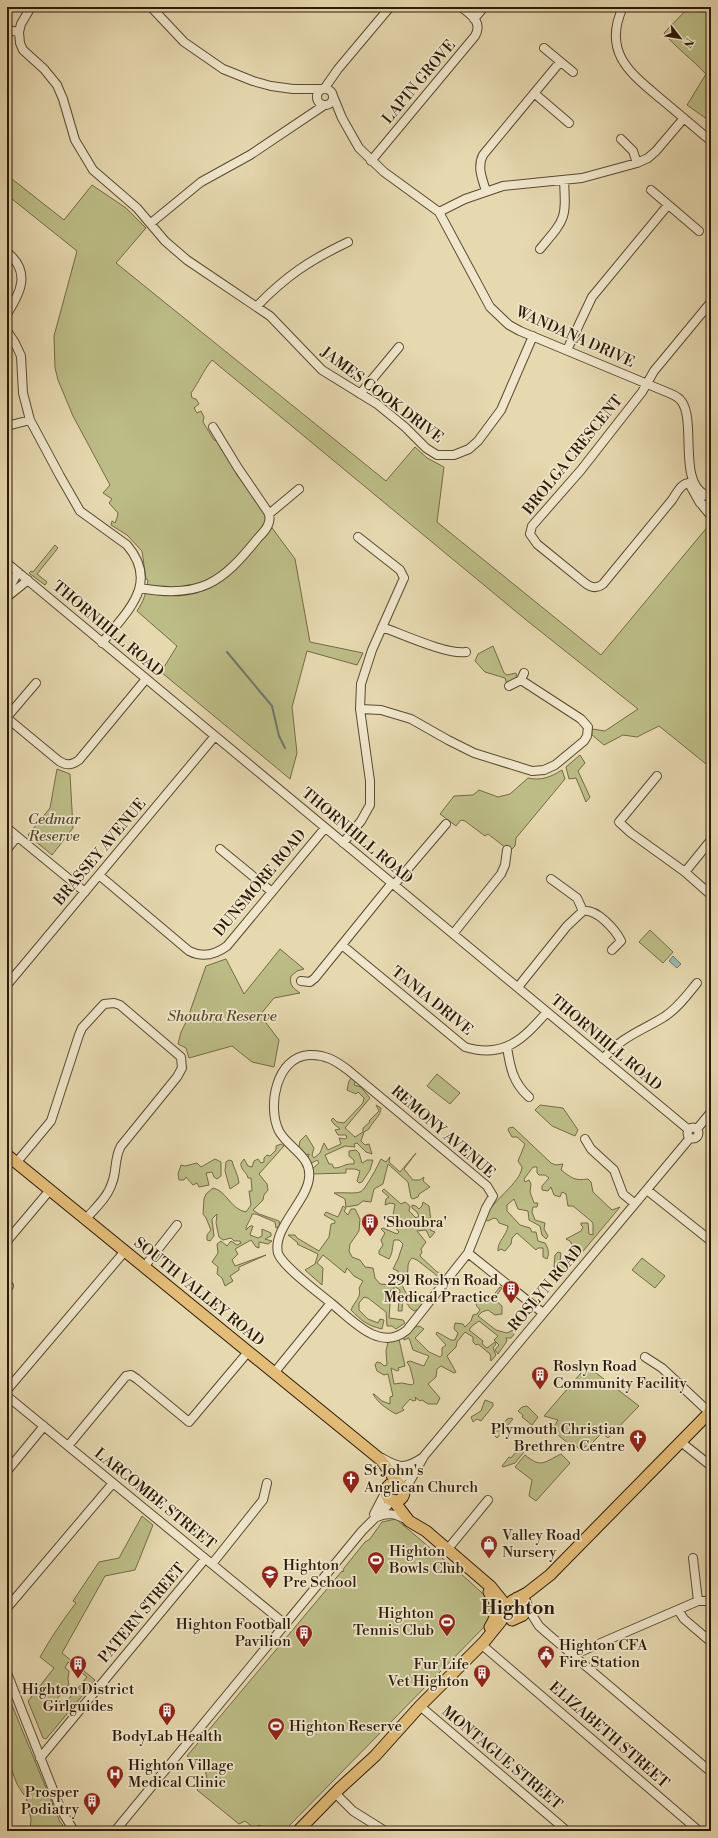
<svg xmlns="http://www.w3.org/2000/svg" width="718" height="1838" font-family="'Libre Bodoni',serif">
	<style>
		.green { fill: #bcbc86; stroke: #746a47 }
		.water { fill: #97b9b1; stroke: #6d796d }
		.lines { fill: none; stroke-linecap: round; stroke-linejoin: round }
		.stream { stroke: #6d796d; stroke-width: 2 }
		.minor-casing { stroke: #5b4932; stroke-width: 10 }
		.major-casing { stroke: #2d1908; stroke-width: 13 }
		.minor { stroke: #efe6cb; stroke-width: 8 }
		.major { stroke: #e3bc78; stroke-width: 11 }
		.labels { text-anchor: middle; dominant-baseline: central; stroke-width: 3.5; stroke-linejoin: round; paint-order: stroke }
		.street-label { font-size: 15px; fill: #2d1908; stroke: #efe6cb }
		.park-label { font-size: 15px; font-style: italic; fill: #584a2e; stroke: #efe6cb }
		.poi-label { font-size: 15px; fill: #2d1908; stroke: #efe6cb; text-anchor: start }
		.district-label { font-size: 19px; font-weight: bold; fill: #2d1908; stroke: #efe6cb }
	</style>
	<rect width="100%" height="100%" fill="#e6d8af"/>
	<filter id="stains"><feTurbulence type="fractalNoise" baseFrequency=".005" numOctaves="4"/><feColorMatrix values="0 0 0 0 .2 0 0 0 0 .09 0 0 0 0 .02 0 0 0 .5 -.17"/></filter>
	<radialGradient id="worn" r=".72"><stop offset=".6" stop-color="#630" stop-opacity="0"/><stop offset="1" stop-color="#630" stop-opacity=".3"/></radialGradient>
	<path class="green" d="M689,7H711V122L687,105L706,74C692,59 676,48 664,33Z
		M7,175L64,220L92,185L126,208L146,228L116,263L386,481L415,447L427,458L444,467L437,522L601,655L709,525L711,528V768L659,726L637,737L623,735L604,745L592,735V729L605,731L638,709L525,619L212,360C203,371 199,382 191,393L192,398L196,399L199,404L194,408L197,413L201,411L204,417L203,422L214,440L219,442L221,449C225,455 230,460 234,466C236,469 235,472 237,475C247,489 266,503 267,521L295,559L310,642L363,653L357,665L307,651L292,707L297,753L290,779L161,672L177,646L137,611C144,601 146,593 148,580L146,579L142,551L127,535L111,525L112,521L115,523L117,518L118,513L109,503L112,499L103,493L110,485L73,416L58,380L55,368L54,336L77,251L7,195Z
		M55,545L58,548L37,574L47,582L45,585L29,573L31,571L33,572Z
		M493,646L504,673L507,675L516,673L517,679L507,685L505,678L485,672L475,661L478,654Z
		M580,755L585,763L578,771L590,797L586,802L576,778L569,779L566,767Z
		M57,769L70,774L73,828L52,855L28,835L50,808Z
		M562,770L565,779L516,838L515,846L510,851L488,834L485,836L465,821L461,820L456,826L440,814L454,796L473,795L479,790L498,797L510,794L528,778C541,781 551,777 562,770Z
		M650,930L673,952L663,963L639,942Z
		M280,949L304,969L297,971L291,976C289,985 293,988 300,993L274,998L260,1015L279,1040L274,1067L252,1062L232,1046L189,1058L186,1048L178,1044L181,1032L187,1020L206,966L226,959L244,994Z
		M437,1074L460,1093L450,1104L427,1086Z
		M352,1077L356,1080L354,1085L361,1087L370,1098L345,1128L355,1137L363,1132V1128L370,1122L369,1121L379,1111L376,1105L381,1108C381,1116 372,1122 369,1129L364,1132L361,1141L365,1145L369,1144L372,1154L366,1152L357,1143L354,1144L355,1147L345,1146L325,1155L329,1164H332L334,1168C342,1168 345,1163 354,1164V1160L349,1156V1151L356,1150L359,1153L362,1163L367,1160H373L370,1170L362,1182L359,1183L357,1181L360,1171L355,1169H346V1173L312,1174L311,1170L319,1163L317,1160L312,1163L310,1162L308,1159L309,1154L305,1155L299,1147L300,1141L306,1135L314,1148L312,1155L314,1158L320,1153L324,1143L328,1150L341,1144L339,1138L345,1139L347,1138L346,1135H338L335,1130L340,1129L334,1124L331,1120L333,1118L337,1122L344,1123L363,1103L364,1098L358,1092L356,1094L347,1090L349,1081Z
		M540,1105L563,1108L578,1130L575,1136L552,1126L535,1110Z
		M513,1127L551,1163L556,1165L563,1164L561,1170C572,1178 574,1181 588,1179L591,1182L593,1192L612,1210L620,1207L564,1274L554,1267L555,1255L558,1252L561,1253L560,1261L561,1264L565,1265L569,1260V1255L574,1248L570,1241L566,1239L581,1231L583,1227L581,1225V1223H588L589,1234L593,1235V1223C587,1217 580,1212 573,1206H568L566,1194L562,1192L560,1197L554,1195L551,1187L548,1191L542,1190V1186L549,1178L545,1175H539L537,1173V1167H533L524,1179L525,1182L529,1180L531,1184L530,1192L534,1203H538L537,1207H533L532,1212L535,1220L545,1223L544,1229L548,1236L546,1239L542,1235L540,1226L529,1220L528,1211L518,1209L514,1199L507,1205V1211L520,1225L530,1228L532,1232H536L538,1241L545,1243C548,1248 550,1253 547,1259L543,1257V1248H538L536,1250L517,1233L512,1238L511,1244L505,1251L501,1249L498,1251C497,1242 507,1235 508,1226L499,1223L497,1219L494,1218L488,1221L484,1219C491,1201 521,1183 522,1167L518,1161L525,1144L517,1137H512L508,1130L509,1128Z
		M281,1144L284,1146L259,1174L267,1184L268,1190L264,1195L263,1200L253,1210L259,1214L279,1221L280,1226L276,1228L275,1222L256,1214H252C251,1220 246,1224 246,1230L250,1226H253L250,1235L258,1238L262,1236V1229L271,1233V1236L265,1239L272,1241L268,1244L259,1242V1248L256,1247L251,1240L235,1249L238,1254L232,1260L235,1266L266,1255L239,1267V1270L230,1276L233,1281L225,1286L222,1278L217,1274L218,1267L212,1262L218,1253L217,1244L221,1241L227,1246L231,1241L237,1245L241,1243L240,1241H234L231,1238L223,1240L219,1237L216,1223L217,1214L212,1219L214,1236L210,1241L207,1240V1235L211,1230L206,1218L203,1214L204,1199L206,1194L213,1188C227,1191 230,1209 246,1212L251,1205L249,1191H252L251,1178H248C247,1172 240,1170 241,1163L244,1159L248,1166L252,1167L254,1161L258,1159L261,1163L264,1162V1158L267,1155L270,1156L276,1150V1146Z
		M416,1153L404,1169L413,1180H420L424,1177L423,1181L430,1187L419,1194L418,1197L413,1199L411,1198L408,1182L388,1164L383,1184L374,1189L371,1202L363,1201L358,1205L346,1207L345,1199L334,1193C342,1192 354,1194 360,1192C365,1191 378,1165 381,1159L386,1162L390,1157L389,1162L400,1172Z
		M215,1159L221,1162V1176L217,1179L214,1177L212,1172L206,1173L209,1185L199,1187L197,1183L193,1185L186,1177L184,1180H179L178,1174L181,1165L185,1166L197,1163L201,1167Z
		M229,1160L232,1161C234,1169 238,1174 239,1183L230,1189L225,1171L226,1162Z
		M384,1189L401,1204L405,1202L410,1206L409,1211L416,1218L419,1216L417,1212L412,1208V1205L416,1206L419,1209L422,1206L423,1202L429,1206L432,1227L430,1230L435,1232L430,1238L426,1230L417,1231L426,1242L421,1249L422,1252L420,1256L437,1272L443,1273L441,1282L435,1274L417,1260L412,1258C406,1264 409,1268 407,1275C406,1279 403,1280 403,1284C402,1291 412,1300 418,1303L425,1296L427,1299L421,1308L414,1311L410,1308L403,1297L402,1311H398L400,1290L394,1286V1290H391L389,1318L403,1320L405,1323L396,1329L392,1326H387L386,1312L368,1298L364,1297L359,1303V1310L368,1319L378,1323L380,1319L384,1320L382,1329C366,1325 362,1321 351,1310C354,1302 362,1297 359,1288L363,1281L354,1276L347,1268L345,1273L323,1255L317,1263L323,1268L322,1285L305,1270L315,1264L318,1254L297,1244L298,1243L288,1235H295L297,1238L319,1251L329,1237L331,1224L335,1223V1221L324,1215L326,1212L338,1217L343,1206L346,1208L344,1211L348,1215L351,1209H355L360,1219L359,1231L350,1244L349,1251L352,1257L360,1260L365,1267L373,1268L375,1278L380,1284L391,1285L398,1282L399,1276L398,1271L393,1269L398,1259L403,1244L399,1240H394C392,1247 393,1253 389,1259L379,1254V1251L383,1245L381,1240L385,1233L381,1229L383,1228L397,1234L399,1232L392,1224L394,1220L393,1216L395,1204L390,1203L385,1205L386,1199L389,1197L382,1191Z
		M642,1258L665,1276L655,1288L632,1270Z
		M500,1287L502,1288L494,1299L502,1306V1314L495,1315L488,1310L482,1312L478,1316L496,1330L507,1333L513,1330L516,1325L511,1320L515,1319L521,1325L511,1338H506L507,1341L498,1354L495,1350L499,1345L494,1340L498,1336L479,1321L472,1326L469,1330L483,1341L482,1344L487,1348L495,1342L496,1344L493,1348L496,1355L491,1361L490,1354L478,1344L476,1345L473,1342V1337L465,1332L457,1342L456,1347L447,1356L456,1372L454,1373L441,1366L437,1369L436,1377L428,1384L440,1398L437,1404H428L422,1400L420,1401L415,1397L416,1400L413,1401L410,1399L402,1408L404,1410L396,1414C387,1409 378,1403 373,1394H374L382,1401L390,1404V1397L393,1396L388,1374L384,1375L377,1371L375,1365L377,1362L381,1363L384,1366L387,1365L386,1351L388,1342L399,1339L405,1366L398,1368L399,1370L397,1371L391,1368L394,1384L402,1383L412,1385L414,1383L410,1367L407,1362L410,1361L424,1366L429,1356L413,1350L409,1338L404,1340V1338L415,1327L419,1326L424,1329L415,1338L429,1352L440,1357L442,1355V1348L446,1345L436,1334L437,1332L451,1340H455L458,1333L454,1329L455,1323L463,1324L465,1327L471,1321L473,1315L477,1314L480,1310L476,1305L478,1301L491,1298Z
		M587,1366L639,1406L608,1438L602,1433L588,1447L586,1446L581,1451L572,1442L569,1444L552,1430L558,1420L544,1416Z
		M485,1400L493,1403V1406L481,1421L477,1419L473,1422L471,1417L481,1411Z
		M527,1406L538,1417L532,1425L522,1417L523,1415L518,1411L522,1407Z
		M511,1418L513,1419L497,1438L494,1435L507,1419Z
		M524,1442L528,1447L515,1463L503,1467L502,1466L509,1457L511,1458Z
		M561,1454L570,1463L536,1501L529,1496L532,1480L515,1467L525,1455C541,1468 543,1463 561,1454Z
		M142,1516L153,1525L135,1570L105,1576L62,1653L95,1680L84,1693L78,1688L87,1677L68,1662L65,1668L69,1671L68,1679L69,1686H67L57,1699L64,1705L75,1691L82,1696L46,1739L43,1738L28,1701L54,1668L40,1657C51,1638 62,1621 76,1603L73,1601L99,1562L119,1558Z
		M396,1519L468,1580L493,1603L489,1622L284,1831H266L259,1825L255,1829L245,1821L239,1824L197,1790L207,1778L205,1770L187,1756L342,1571L343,1572L344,1568L365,1542L370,1539L382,1522Z
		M7,1693L60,1822L63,1825L57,1831H30L31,1819L26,1798L17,1784L7,1758Z"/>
	<path class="water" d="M673,956L681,964L677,968L669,961Z"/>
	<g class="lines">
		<path class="stream" d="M227,652L272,706L279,736L285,748"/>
		<g class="minor-casing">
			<path id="minor" d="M31,7L21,24L19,32L20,43L23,50L44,69L57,85L63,99L75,140L93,170L137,208L165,241L187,260L270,316L322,370L377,404L405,427L426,448L437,455H454L469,449L478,441L501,410L533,336
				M151,7L184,42L223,69L253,81L271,86L293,89H321
				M623,7C602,52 630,73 661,99C678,113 694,127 711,141
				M474,19L484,7
				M7,30L19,32
				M544,48L573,72
				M317 97a8 8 0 1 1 16 0a8 8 0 1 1-16 0Z
				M324,89L338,69L390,7
				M534,93L569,123
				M333,96L342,118L359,148L384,172L439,212L490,307L509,325L520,331L669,393C674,395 679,397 682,402C696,423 678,483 706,495
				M621,139L633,151L637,163
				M371,161L475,36C483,22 471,15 461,7
				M651,190L699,231
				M486,191C482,178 477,167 483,155L560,62
				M439,212L465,199L503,186L582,178L637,163L648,158L656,151L684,118
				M151,223L201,182L250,155L323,106
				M540,249C566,218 566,220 564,180
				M7,252C31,272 21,292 7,314
				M257,306C286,276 310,260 348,242
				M7,331L15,343L21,356L23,393L30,420L60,476L80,511L127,545C160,584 127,611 102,643
				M567,350L592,297L668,205
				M360,394L399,347
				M7,426L30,420
				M694,483C682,481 678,491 672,500L603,584C596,589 591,588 585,583L537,544L530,534L532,526L581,470L642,392L654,371L711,302
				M691,487L700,503
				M711,499L709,496L705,495L701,497L700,501L702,505H709L711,502
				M702,505L711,516
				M269,514L299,489
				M358,537L400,570L404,578
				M7,563L689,1130
				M140,588C200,599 222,583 258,538C265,531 273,522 268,512L238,468L213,427
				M7,592L18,572
				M7,597L28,580
				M382,627C402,634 447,655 466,652
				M509,686L521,680L524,673
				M360,709L381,710L411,719L448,740L474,753L532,771L544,770L555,765L584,741L587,736L588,727L581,719L521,680
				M7,717L36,683
				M7,718L59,761C67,766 72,765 79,760L146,679
				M657,776L619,822L631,833L685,872L711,895
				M7,828L85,892
				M343,843L361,821L370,805V781L360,709L361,684L372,650L404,578
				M7,849L17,837
				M220,849L272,892
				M685,872L711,840
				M99,875L189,951C203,958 215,955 227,946L325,828
				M551,879L577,898L583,911
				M394,885L446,824
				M453,934L501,874L505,865L507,850
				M342,945L465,1047C504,1059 523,1039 547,1012
				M301,981L310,982L315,978L392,883
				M7,985L215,736
				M518,987L567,926L583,911C597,909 615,929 621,941L612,950
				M507,1047C510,1067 513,1083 529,1097
				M603,1059C621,1037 641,1031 664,1017C678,1008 687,995 697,983
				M687.5 1133a5.5 5.5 0 1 1 11 0a5.5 5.5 0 1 1-11 0Z
				M697,1129L711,1112
				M585,1139L591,1149L614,1170L623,1194L634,1203
				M16,1163L51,1121L79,1035L82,1028L104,1004L114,1003L120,1005L181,1057L182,1068L177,1077L121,1146C114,1158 117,1171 112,1183C108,1197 95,1208 86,1219
				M647,1190L711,1241
				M7,1241L50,1190
				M144,1267L177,1225
				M7,1284L9,1286
				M331,1303C352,1320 380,1353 407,1330L468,1253
				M645,1357L662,1368L710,1413
				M274,1373L331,1303C319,1293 282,1266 278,1253C272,1229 307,1201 309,1178C312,1156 288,1148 279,1131C267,1107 276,1057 309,1055C325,1054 336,1061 348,1070L487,1186L493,1196L486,1208L468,1253L543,1313
				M7,1390L125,1251
				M7,1396L285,1624
				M681,1442L711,1466
				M68,1446L126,1376L131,1375L137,1379L189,1422L248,1352
				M382,1458C399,1468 405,1469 422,1458
				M7,1471L44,1426
				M397,1483L415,1465
				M405,1490L424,1456L690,1138
				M374,1514L386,1491
				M377,1517C388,1512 396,1514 407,1520
				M447,1550L488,1500
				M693,1558L698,1601
				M212,1564L263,1500L267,1483
				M527,1607L539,1626L548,1634L711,1772
				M7,1608L113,1483
				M678,1610L684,1619L711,1642
				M482,1645L699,1831
				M573,1655L698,1601H711
				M7,1673L61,1810L74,1831
				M420,1706L567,1831
				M40,1758L205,1559
				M335,1793L353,1811L385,1831
				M115,1831L362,1531L393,1500"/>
		</g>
		<g class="major-casing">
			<path id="major" d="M7,1155L381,1460L397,1482
				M386 1492a9 9 0 1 1 18 0a9 9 0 1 1-18 0Z
				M393,1500L409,1521L426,1531L491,1587L508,1608
				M489,1592C498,1605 499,1613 490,1627
				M517,1617L512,1614L508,1609L512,1601L527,1593L550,1575L711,1411
				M512,1620L523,1615L527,1609L525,1602L517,1598
				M298,1831L339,1789L375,1756L420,1706L484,1642L501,1621L508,1609"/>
		</g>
		<use href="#minor" class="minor"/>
		<use href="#major" class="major"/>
	</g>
	<defs>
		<g id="building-pin" transform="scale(0.9)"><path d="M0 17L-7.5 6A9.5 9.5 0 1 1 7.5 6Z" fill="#8f2418" stroke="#efe6cb"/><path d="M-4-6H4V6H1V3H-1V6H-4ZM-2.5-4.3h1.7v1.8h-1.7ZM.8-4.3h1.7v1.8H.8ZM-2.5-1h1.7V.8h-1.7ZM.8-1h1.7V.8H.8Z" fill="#fff"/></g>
		<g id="church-pin" transform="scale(0.9)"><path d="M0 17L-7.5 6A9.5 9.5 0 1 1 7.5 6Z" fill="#8f2418" stroke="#efe6cb"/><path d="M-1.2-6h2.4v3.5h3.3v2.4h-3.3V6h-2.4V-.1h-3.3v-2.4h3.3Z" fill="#fff"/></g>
		<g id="shop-pin" transform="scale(0.9)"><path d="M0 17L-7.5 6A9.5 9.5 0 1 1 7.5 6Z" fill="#8f2418" stroke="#efe6cb"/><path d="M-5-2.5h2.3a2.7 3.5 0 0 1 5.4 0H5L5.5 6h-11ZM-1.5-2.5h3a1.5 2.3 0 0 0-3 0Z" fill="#fff"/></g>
		<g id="stadium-pin" transform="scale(0.9)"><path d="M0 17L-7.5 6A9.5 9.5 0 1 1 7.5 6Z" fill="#8f2418" stroke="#efe6cb"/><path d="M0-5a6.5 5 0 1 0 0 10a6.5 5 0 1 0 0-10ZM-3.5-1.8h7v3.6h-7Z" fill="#fff"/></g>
		<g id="school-pin" transform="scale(0.9)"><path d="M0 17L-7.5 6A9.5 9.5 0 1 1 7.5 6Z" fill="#8f2418" stroke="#efe6cb"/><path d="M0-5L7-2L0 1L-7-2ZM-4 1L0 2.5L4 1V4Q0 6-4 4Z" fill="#fff"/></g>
		<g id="civic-pin" transform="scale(0.9)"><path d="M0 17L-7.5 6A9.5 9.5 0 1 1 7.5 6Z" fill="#8f2418" stroke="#efe6cb"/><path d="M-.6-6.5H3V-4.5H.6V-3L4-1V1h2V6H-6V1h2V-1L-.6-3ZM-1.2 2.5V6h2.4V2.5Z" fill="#fff"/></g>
		<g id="hospital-pin" transform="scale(0.9)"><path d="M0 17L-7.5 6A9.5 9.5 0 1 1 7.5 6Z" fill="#8f2418" stroke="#efe6cb"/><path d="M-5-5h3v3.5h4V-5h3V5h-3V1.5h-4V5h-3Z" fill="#fff"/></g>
	</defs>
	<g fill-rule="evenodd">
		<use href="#building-pin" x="370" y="1222"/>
		<use href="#building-pin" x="511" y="1289"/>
		<use href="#building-pin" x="540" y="1375"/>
		<use href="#church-pin" x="638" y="1438"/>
		<use href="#church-pin" x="351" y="1479"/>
		<use href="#shop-pin" x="489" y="1544"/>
		<use href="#stadium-pin" x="376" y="1560"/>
		<use href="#school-pin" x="270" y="1574"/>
		<use href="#stadium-pin" x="447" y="1622"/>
		<use href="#building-pin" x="304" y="1633"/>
		<use href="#civic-pin" x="546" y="1654"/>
		<use href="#building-pin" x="78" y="1664"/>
		<use href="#building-pin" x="482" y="1673"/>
		<use href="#building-pin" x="167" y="1711"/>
		<use href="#stadium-pin" x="276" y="1726"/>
		<use href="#hospital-pin" x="115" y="1774"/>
		<use href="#building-pin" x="92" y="1801"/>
	</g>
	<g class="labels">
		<g class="street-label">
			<text transform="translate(419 82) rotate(-50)">LAPIN GROVE</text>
			<text transform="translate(575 337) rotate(24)">WANDANA DRIVE</text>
			<text transform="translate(382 395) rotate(37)">JAMES COOK DRIVE</text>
			<text transform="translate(573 455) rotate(-51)">BROLGA CRESCENT</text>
			<text transform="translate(108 629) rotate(40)">THORNHILL ROAD</text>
			<text transform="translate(357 836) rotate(40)">THORNHILL ROAD</text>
			<text transform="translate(100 852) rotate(-50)">BRASSEY AVENUE</text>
			<text transform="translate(260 883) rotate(-50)">DUNSMORE ROAD</text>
			<text transform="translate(432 1001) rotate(39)">TANIA DRIVE</text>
			<text transform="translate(606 1043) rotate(40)">THORNHILL ROAD</text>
			<text transform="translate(443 1132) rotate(41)">REMONY AVENUE</text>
			<text transform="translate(546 1288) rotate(-50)">ROSLYN ROAD</text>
			<text transform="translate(199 1292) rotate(39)">SOUTH VALLEY ROAD</text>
			<text transform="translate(155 1499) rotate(39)">LARCOMBE STREET</text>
			<text transform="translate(142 1613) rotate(-50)">PATERN STREET</text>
			<text transform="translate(609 1735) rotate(41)">ELIZABETH STREET</text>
			<text transform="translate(502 1758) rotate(40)">MONTAGUE STREET</text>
		</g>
		<g class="park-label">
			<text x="54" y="819">Cedmar<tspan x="54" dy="17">Reserve</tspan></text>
			<text x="222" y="1016">Shoubra Reserve</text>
		</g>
		<g class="poi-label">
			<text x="383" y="1222">'Shoubra'</text>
			<text x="498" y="1280" text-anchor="end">291 Roslyn Road<tspan x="498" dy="17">Medical Practice</tspan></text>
			<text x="553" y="1366">Roslyn Road<tspan x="553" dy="17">Community Facility</tspan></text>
			<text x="625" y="1429" text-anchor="end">Plymouth Christian<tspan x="625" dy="17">Brethren Centre</tspan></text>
			<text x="364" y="1470">St John's<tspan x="364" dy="17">Anglican Church</tspan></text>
			<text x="502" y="1535">Valley Road<tspan x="502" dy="17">Nursery</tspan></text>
			<text x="389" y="1551">Highton<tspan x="389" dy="17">Bowls Club</tspan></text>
			<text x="283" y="1565">Highton<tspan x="283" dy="17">Pre School</tspan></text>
			<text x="434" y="1613" text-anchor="end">Highton<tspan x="434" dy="17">Tennis Club</tspan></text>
			<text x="291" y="1624" text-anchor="end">Highton Football<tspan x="291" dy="17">Pavilion</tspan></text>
			<text x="559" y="1645">Highton CFA<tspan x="559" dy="17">Fire Station</tspan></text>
			<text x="469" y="1664" text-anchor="end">Fur Life<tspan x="469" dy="17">Vet Highton</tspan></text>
			<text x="78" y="1689" text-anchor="middle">Highton District<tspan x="78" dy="17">Girlguides</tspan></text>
			<text x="289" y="1726">Highton Reserve</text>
			<text x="167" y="1736" text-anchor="middle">BodyLab Health</text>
			<text x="128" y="1765">Highton Village<tspan x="128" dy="17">Medical Clinic</tspan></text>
			<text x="79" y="1792" text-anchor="end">Prosper<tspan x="79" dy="17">Podiatry</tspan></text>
		</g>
		<g class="district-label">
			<text x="518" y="1608">Highton</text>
		</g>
	</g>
	<rect width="718" height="1838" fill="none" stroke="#e6d8af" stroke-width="24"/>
	<rect x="8" y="8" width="702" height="1822" fill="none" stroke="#2d1908" stroke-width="2"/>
	<rect x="12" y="12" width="694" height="1814" fill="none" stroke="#2d1908"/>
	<g transform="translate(680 38) rotate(121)" stroke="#efe6cb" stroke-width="3" paint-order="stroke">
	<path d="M0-3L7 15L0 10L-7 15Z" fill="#2d1908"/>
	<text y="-6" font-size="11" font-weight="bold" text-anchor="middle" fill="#2d1908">N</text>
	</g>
	<rect width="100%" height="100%" filter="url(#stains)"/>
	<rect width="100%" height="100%" fill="url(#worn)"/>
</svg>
